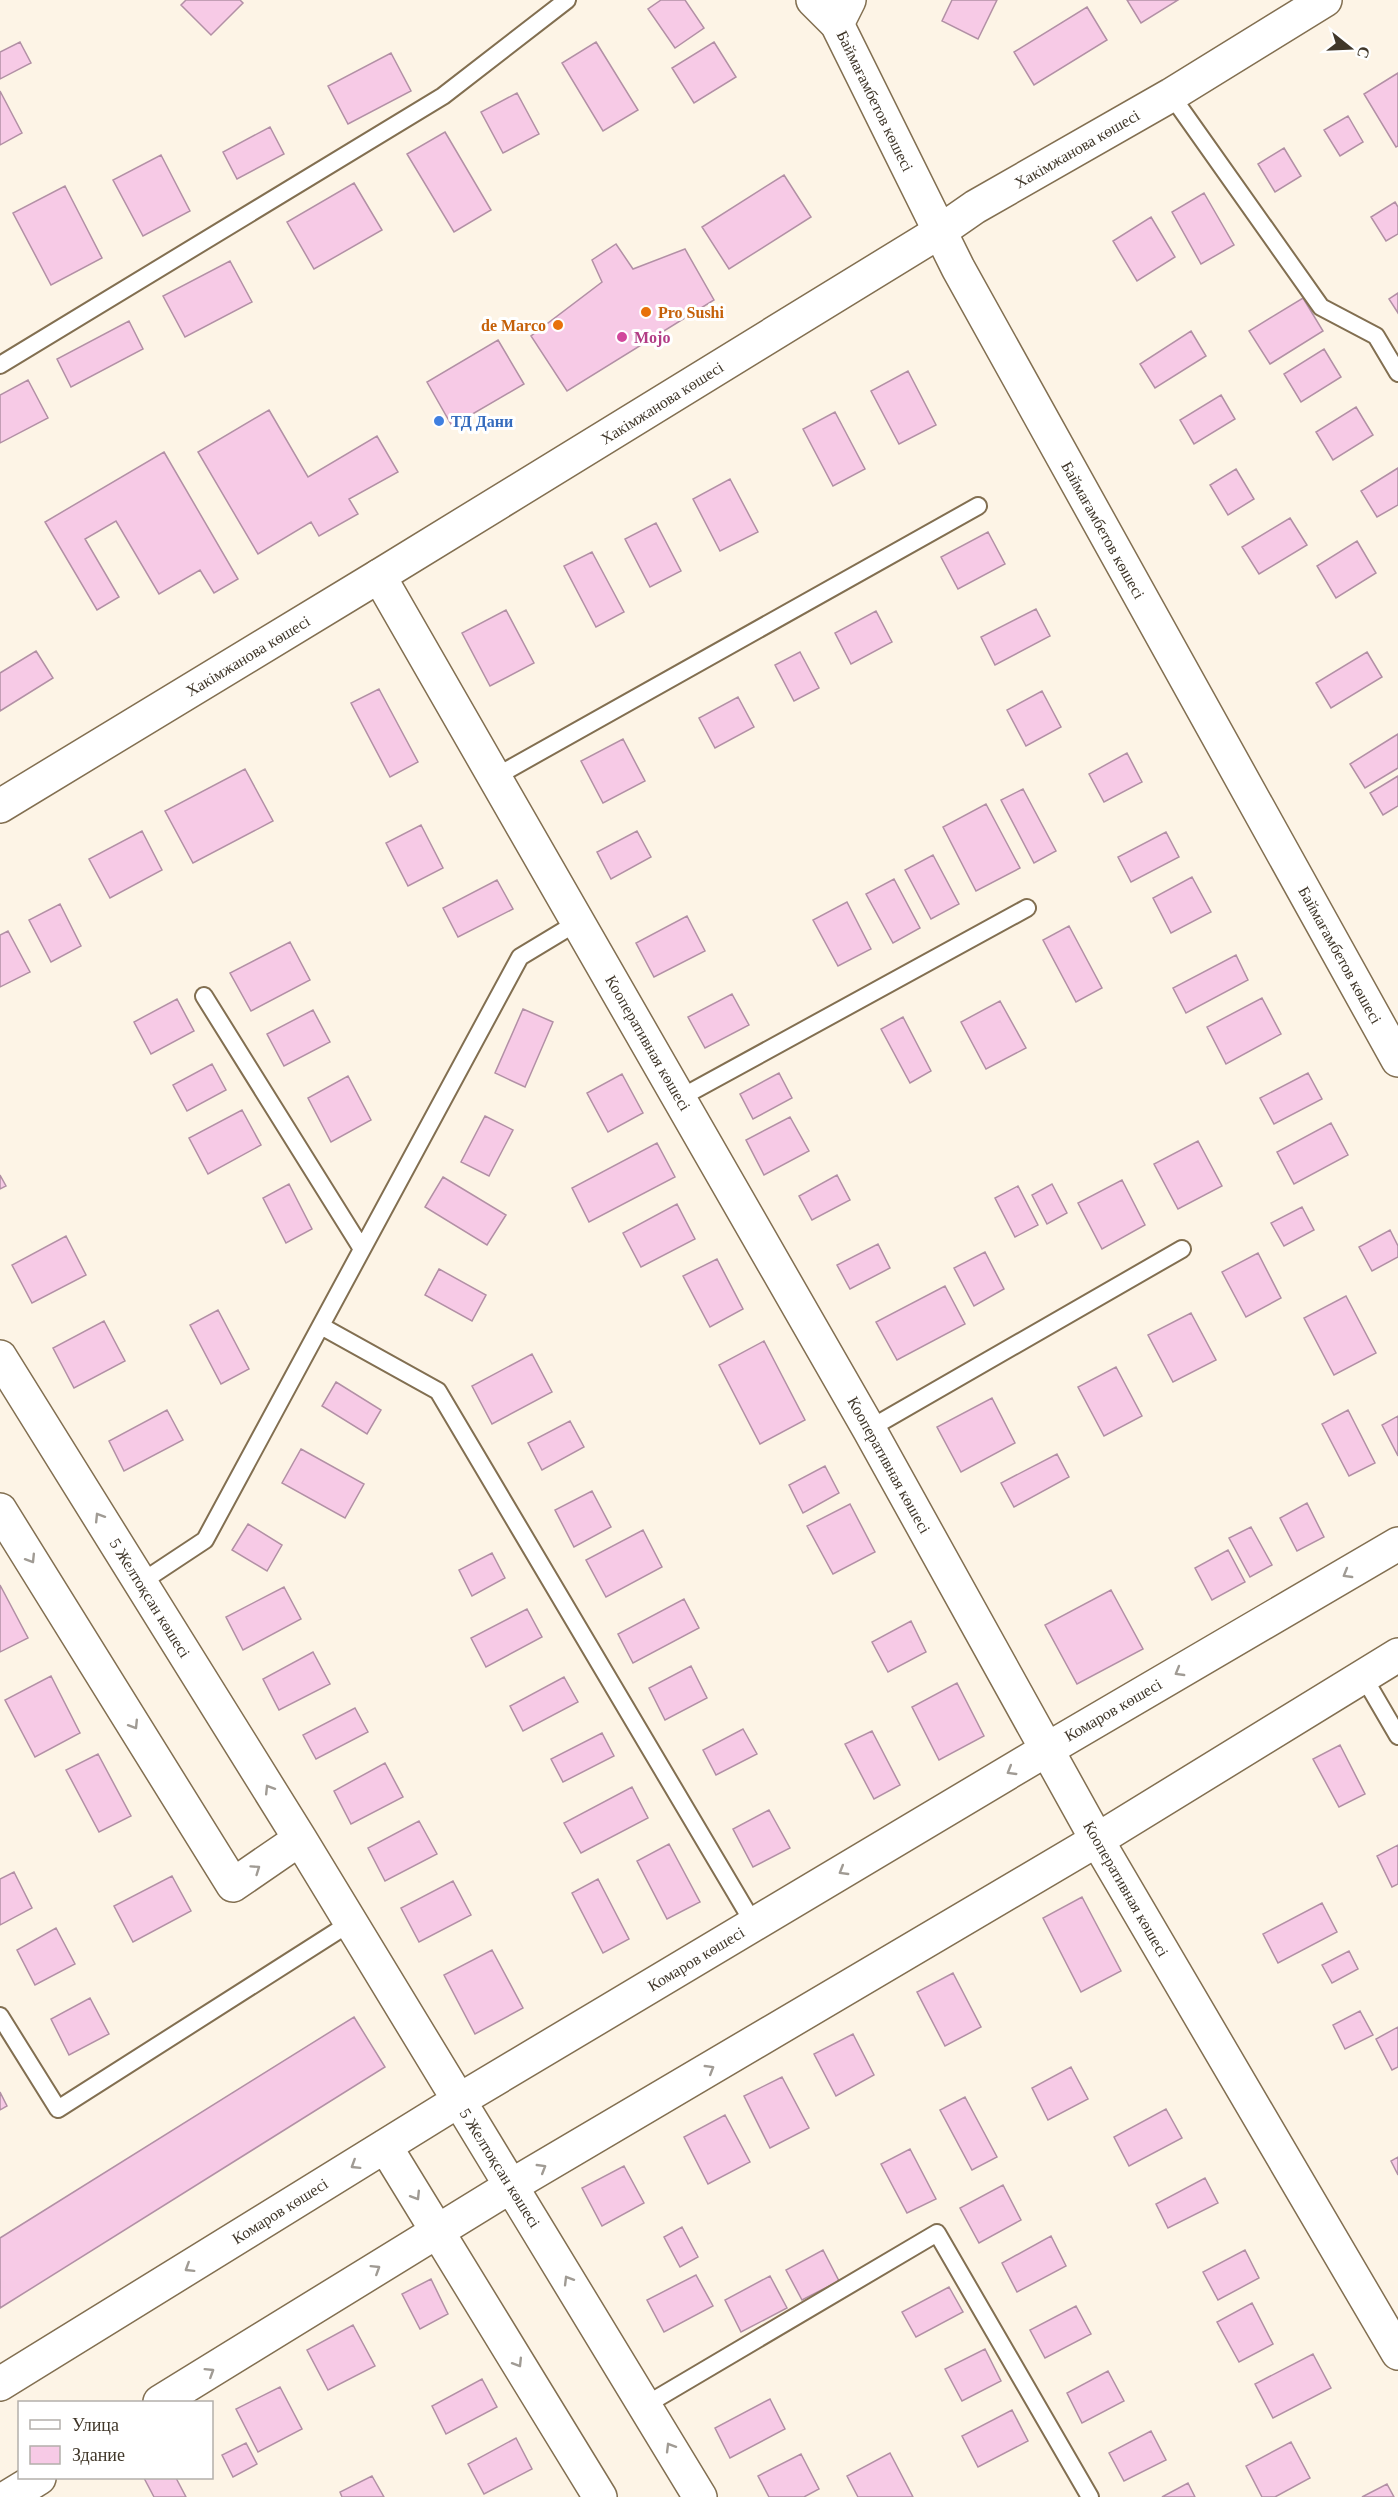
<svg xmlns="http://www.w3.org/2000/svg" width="1398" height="2497" font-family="'Times New Roman',serif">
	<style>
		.building { fill: #f7cae6; stroke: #b290a5; stroke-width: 1.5 }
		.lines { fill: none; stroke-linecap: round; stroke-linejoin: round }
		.service-casing { stroke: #826f51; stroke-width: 20 }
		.minor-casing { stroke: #826f51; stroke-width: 36 }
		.tertiary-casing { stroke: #826f51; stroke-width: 36 }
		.secondary-casing { stroke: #826f51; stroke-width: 36 }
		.service { stroke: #fff; stroke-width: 16 }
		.minor { stroke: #fff; stroke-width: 33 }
		.tertiary { stroke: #fff; stroke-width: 33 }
		.secondary { stroke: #fff; stroke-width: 33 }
		.oneway { stroke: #a09b94 }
		.food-dot { fill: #e8710a; stroke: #fff; stroke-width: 2 }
		.hotel-dot { fill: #d1479c; stroke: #fff; stroke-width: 2 }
		.shop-dot { fill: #3f7fe0; stroke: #fff; stroke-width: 2 }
		.labels { text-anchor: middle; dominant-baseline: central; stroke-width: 6; stroke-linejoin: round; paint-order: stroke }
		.street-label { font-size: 16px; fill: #40372a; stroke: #fff }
		.food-label { font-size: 16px; font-weight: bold; fill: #c56008; stroke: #fff; text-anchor: start }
		.hotel-label { font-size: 16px; font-weight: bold; fill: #b23c85; stroke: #fff; text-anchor: start }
		.shop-label { font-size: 16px; font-weight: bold; fill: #366cbe; stroke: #fff; text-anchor: start }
	</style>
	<rect width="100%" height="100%" fill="#fdf4e6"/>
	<path class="building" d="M186,0H240L243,3L211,35L181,5Z
		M661,0H685L704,28L675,48L648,9Z
		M952,0H997L978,39L942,21Z
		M1127,0H1178L1141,23Z
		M1087,7L1107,40L1034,85L1014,52Z
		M20,42L31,63L0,79V52Z
		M596,42L638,110L603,131L562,63Z
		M714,42L736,77L694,103L672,68Z
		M391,53L411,91L348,124L328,86Z
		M1398,73V146L1396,147L1364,94Z
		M0,91L22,133L0,145Z
		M517,93L539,134L503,153L481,112Z
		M1348,116L1363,142L1340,156L1324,130Z
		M270,127L284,154L237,179L223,152Z
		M445,132L491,210L454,232L407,154Z
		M1284,148L1301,176L1275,192L1258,164Z
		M161,155L190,211L143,236L113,180Z
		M784,175L811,217L729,269L702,227Z
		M354,183L382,230L314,269L287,222Z
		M65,186L102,258L51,285L13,213Z
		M1204,193L1234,245L1201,264L1172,212Z
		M1395,202L1398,207V234L1386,241L1371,217Z
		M1151,217L1175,257L1137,281L1113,241Z
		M616,244L633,269L685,249L714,300L567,391L531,336L602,282L592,260Z
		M230,261L252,302L185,337L163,296Z
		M1398,293V313L1389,299Z
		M1303,298L1323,331L1270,364L1249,331Z
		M129,321L143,349L71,387L57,359Z
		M1191,331L1206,356L1155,388L1140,364Z
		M498,340L524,384L452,426L427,382Z
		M1324,349L1341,377L1301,402L1284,374Z
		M908,371L936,425L899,444L871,391Z
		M28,380L48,418L0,443V395Z
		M1221,395L1235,419L1194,444L1180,420Z
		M1356,407L1373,435L1333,460L1316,432Z
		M269,410L308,477L377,436L398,472L349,499L358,514L319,536L311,522L258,554L198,452Z
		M835,412L865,469L833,486L803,429Z
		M164,452L238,579L214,593L200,570L159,594L116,521L85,539L119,597L97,610L45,522Z
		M1398,468V505L1377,517L1361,491Z
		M1236,469L1254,499L1228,515L1210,485Z
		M730,479L758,532L720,551L693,499Z
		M1290,518L1307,545L1259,574L1242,547Z
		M656,523L681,571L650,587L625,539Z
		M988,532L1005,564L958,589L941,557Z
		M1357,541L1376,573L1336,598L1317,566Z
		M592,552L624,612L596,627L564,566Z
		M1036,609L1050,636L995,665L981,637Z
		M506,610L534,663L490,686L462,633Z
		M876,611L892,642L851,664L835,633Z
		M36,651L53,678L0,711V673Z
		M800,652L819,688L794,701L775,665Z
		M1367,652L1382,677L1331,708L1316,683Z
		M379,689L418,762L390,777L351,703Z
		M1042,691L1061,727L1026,746L1007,710Z
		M738,697L754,727L715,748L699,718Z
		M1398,734V768L1365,788L1350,764Z
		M623,739L645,781L603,803L581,761Z
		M1127,753L1142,782L1104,802L1089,774Z
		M245,769L273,821L193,863L165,811Z
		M1398,776V806L1383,815L1370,793Z
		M1023,789L1056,851L1034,863L1001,800Z
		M986,804L1020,868L976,891L943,827Z
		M421,825L443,868L408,886L386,843Z
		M142,831L162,870L110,898L89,859Z
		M637,831L651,857L611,879L597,852Z
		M1166,832L1179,857L1131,882L1118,857Z
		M933,855L959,904L931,919L905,870Z
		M1192,877L1211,912L1171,933L1153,898Z
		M894,879L920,928L893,943L866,894Z
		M497,880L513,909L458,937L443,908Z
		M847,902L871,949L838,966L813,920Z
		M60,904L81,946L51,962L29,920Z
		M687,916L705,951L654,977L636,943Z
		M1069,926L1102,988L1076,1002L1043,940Z
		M8,931L30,972L0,987V935Z
		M290,942L310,980L251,1011L230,973Z
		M1236,955L1248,980L1186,1013L1173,988Z
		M732,994L749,1025L705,1048L688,1017Z
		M1262,998L1281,1034L1226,1064L1207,1027Z
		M177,999L194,1031L151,1054L134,1022Z
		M1000,1001L1026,1048L986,1069L961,1022Z
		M523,1009L553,1022L525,1087L495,1073Z
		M313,1010L330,1042L284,1066L267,1034Z
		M903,1017L931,1071L910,1083L881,1029Z
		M212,1064L226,1090L187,1111L173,1085Z
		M779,1073L792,1098L753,1119L740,1094Z
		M1308,1073L1322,1099L1274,1124L1260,1098Z
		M622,1074L643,1113L608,1132L587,1093Z
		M348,1076L371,1120L331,1142L308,1098Z
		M242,1110L261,1145L208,1174L189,1138Z
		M485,1116L513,1130L489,1176L461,1162Z
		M790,1117L809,1151L764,1175L746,1140Z
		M1331,1123L1348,1155L1294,1184L1277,1152Z
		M1198,1141L1222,1186L1178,1209L1154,1164Z
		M657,1143L675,1177L589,1222L572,1188Z
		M0,1175L6,1186L0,1189Z
		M837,1175L850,1200L812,1220L799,1196Z
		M443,1177L506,1215L487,1245L425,1207Z
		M1122,1180L1145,1225L1102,1249L1078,1203Z
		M289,1184L312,1229L286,1243L263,1198Z
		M1052,1184L1067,1213L1047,1224L1032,1195Z
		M1018,1186L1038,1225L1015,1237L995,1198Z
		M677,1204L695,1239L641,1267L623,1233Z
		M1302,1207L1314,1230L1284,1246L1271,1223Z
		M1390,1230L1398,1246V1257L1372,1271L1359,1247Z
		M66,1236L86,1275L32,1303L12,1265Z
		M878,1244L890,1268L850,1289L837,1265Z
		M985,1252L1004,1289L974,1306L954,1268Z
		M1258,1253L1281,1298L1246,1317L1222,1272Z
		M717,1259L743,1309L710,1327L683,1276Z
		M439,1269L486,1295L472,1321L425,1295Z
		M945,1286L965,1324L897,1360L876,1322Z
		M1346,1296L1376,1353L1334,1375L1304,1318Z
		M218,1310L249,1369L221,1384L190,1325Z
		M1191,1313L1216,1360L1173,1382L1148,1335Z
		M104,1321L125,1361L74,1388L53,1348Z
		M764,1341L805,1420L760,1444L719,1365Z
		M532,1354L552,1392L492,1424L472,1386Z
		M1116,1367L1142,1416L1104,1436L1078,1387Z
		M336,1382L381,1410L367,1434L322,1406Z
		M992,1398L1015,1443L961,1472L937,1427Z
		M167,1410L183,1440L124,1471L109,1441Z
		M1348,1410L1375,1463L1349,1476L1322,1424Z
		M1398,1416V1456L1382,1425Z
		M570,1421L584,1447L542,1470L528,1443Z
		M301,1449L364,1484L345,1518L282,1483Z
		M1057,1454L1069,1477L1014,1507L1001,1483Z
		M825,1466L839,1493L803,1513L789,1485Z
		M592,1491L611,1527L574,1547L555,1510Z
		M1307,1503L1324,1537L1297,1551L1280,1518Z
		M850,1504L875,1552L833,1574L807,1526Z
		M248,1524L282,1545L267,1571L232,1550Z
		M1251,1527L1272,1565L1250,1577L1229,1538Z
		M643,1530L662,1567L606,1597L586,1560Z
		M1228,1550L1245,1582L1212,1600L1195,1568Z
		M492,1553L505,1578L472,1596L459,1570Z
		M0,1585L28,1638L0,1652Z
		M284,1587L301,1619L243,1650L226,1617Z
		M1111,1590L1143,1649L1077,1684L1045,1625Z
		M684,1599L699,1628L633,1663L618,1634Z
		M527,1609L542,1637L486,1667L471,1638Z
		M911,1621L926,1652L888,1672L872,1642Z
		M313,1652L330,1684L279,1710L263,1679Z
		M691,1666L707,1698L665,1720L649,1688Z
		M51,1676L80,1733L35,1757L5,1700Z
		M564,1677L578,1702L523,1731L510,1706Z
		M957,1683L984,1736L939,1760L912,1707Z
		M355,1708L368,1732L316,1759L303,1735Z
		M743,1729L757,1754L716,1775L703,1750Z
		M872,1731L900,1785L874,1799L845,1744Z
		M602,1733L614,1756L563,1782L551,1759Z
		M1340,1745L1365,1794L1339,1807L1313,1759Z
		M98,1754L131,1816L99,1832L66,1770Z
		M385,1763L403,1797L351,1824L334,1791Z
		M632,1787L648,1818L581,1853L564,1823Z
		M769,1810L790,1848L753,1867L733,1829Z
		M419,1821L437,1854L385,1881L368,1848Z
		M669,1844L700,1902L667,1919L637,1861Z
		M1398,1845V1884L1392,1887L1377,1856Z
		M14,1872L32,1908L0,1925V1879Z
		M172,1876L191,1911L133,1942L114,1906Z
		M598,1879L629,1939L603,1953L572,1893Z
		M453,1881L471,1915L419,1942L401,1908Z
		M1082,1897L1121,1971L1081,1992L1043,1918Z
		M1322,1903L1337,1932L1278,1963L1263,1934Z
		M56,1928L75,1964L35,1985L17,1950Z
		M492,1950L523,2008L475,2034L444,1975Z
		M1349,1951L1358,1969L1332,1983L1322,1965Z
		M953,1973L981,2027L945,2046L917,1992Z
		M90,1998L109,2034L69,2055L51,2019Z
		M1360,2011L1373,2035L1345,2049L1333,2025Z
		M354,2017L385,2067L0,2308V2238Z
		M1398,2027V2067L1392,2070L1376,2039Z
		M853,2034L874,2075L836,2096L814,2054Z
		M1071,2067L1088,2099L1048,2120L1032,2088Z
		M782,2077L809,2128L770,2148L744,2096Z
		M0,2092L7,2106L0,2110Z
		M965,2097L997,2157L972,2170L940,2110Z
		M1166,2109L1182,2138L1129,2166L1114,2137Z
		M725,2115L750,2162L708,2184L684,2137Z
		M910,2149L936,2199L907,2213L881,2164Z
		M1398,2157V2175L1391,2161Z
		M624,2166L644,2203L602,2226L582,2188Z
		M1205,2178L1218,2203L1168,2228L1156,2204Z
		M1003,2185L1021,2220L979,2243L960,2208Z
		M682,2227L698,2257L680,2267L664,2237Z
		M1051,2236L1066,2266L1017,2292L1002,2263Z
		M823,2250L839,2281L802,2300L786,2270Z
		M1245,2250L1259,2278L1218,2300L1203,2272Z
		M696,2275L713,2306L664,2332L647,2300Z
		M770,2276L787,2308L741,2332L725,2300Z
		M431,2279L448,2314L420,2329L402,2294Z
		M949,2287L963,2312L916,2337L902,2312Z
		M1252,2303L1273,2344L1239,2362L1217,2322Z
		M1076,2306L1091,2334L1045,2358L1030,2330Z
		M353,2325L375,2366L328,2390L307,2350Z
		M985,2349L1001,2381L962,2401L945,2369Z
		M1313,2354L1331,2388L1273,2418L1255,2384Z
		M1108,2371L1124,2401L1082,2423L1067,2393Z
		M482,2379L497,2407L446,2434L432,2406Z
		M280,2387L302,2429L258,2452L236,2409Z
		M770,2399L785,2429L730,2458L715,2428Z
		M1012,2410L1028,2441L978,2467L962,2436Z
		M1151,2431L1166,2460L1124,2481L1109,2453Z
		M516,2438L532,2469L484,2494L468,2464Z
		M1291,2442L1310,2478L1275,2497H1262L1246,2466Z
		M246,2443L257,2464L233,2477L222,2455Z
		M890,2453L913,2497H858L847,2476Z
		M801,2454L819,2489L804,2497H769L758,2476Z
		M372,2476L384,2497H342L340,2492Z
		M144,2478H176L186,2497H154Z
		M1188,2483L1195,2497H1162Z
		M1387,2484L1394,2497H1362Z"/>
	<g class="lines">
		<g class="service-casing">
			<path id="service" d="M1171,95L1321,307L1376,336L1398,373
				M0,365L443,96L567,0
				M495,777L978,506
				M204,996L362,1249
				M680,1098L1027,908
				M321,1326L438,1391L754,1924
				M869,1429L1182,1249
				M140,1583L205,1540L520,957L578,922
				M1363,1676L1398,1736
				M0,2016L58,2109L350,1923
				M644,2406L937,2233L1090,2497"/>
		</g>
		<g class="minor-casing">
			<path id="minor" d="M939,232L975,207L1171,95L1325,0
				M379,576L869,1429L1097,1840L1398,2353
				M0,1357L300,1839L700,2497
				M0,1510L233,1885L300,1839
				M385,2146L600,2497
				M0,2384L458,2101L1046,1750L1398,1544
				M160,2402L511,2186L1097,1840L1398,1655
				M8,2497L39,2478"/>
		</g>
		<g class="tertiary-casing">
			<path id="tertiary" d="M837,24L849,0
				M0,806L379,576L939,232"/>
		</g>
		<g class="secondary-casing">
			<path id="secondary" d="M813,0L837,24L958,268L1398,1060"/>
		</g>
		<use href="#service" class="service"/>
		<use href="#minor" class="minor"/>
		<use href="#tertiary" class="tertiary"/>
		<use href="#secondary" class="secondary"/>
	</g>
	<defs><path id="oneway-chevron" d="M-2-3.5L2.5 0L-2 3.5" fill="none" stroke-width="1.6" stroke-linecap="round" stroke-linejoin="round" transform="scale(1.5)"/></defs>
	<g class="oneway">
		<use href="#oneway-chevron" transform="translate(99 1517) rotate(-122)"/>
		<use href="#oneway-chevron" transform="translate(31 1559) rotate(58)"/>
		<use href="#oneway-chevron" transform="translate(1347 1574) rotate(150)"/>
		<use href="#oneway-chevron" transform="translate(1179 1672) rotate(150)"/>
		<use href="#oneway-chevron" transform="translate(134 1725) rotate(58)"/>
		<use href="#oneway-chevron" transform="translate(1011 1771) rotate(149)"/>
		<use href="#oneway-chevron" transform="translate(269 1789) rotate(-122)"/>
		<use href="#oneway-chevron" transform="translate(256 1869) rotate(-35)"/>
		<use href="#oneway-chevron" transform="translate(843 1871) rotate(149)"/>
		<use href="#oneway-chevron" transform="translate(710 2069) rotate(-31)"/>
		<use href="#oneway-chevron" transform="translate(355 2165) rotate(148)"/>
		<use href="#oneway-chevron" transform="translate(542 2168) rotate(-31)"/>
		<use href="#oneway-chevron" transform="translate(416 2196) rotate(58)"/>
		<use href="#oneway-chevron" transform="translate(189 2268) rotate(148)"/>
		<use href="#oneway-chevron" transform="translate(376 2269) rotate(-32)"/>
		<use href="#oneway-chevron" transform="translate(568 2280) rotate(-121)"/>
		<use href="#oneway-chevron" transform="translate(518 2363) rotate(58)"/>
		<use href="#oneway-chevron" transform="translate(210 2372) rotate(-32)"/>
		<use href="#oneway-chevron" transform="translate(670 2447) rotate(-121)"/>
	</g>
	<g class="food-dot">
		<circle cx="646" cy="312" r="6"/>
		<circle cx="558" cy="325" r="6"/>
	</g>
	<circle class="hotel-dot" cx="622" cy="337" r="6"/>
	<circle class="shop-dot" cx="439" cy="421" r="6"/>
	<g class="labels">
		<g class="street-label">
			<text transform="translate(875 101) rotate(64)">Баймағамбетов көшесі</text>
			<text transform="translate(1077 149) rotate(-30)">Хакімжанова көшесі</text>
			<text transform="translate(662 403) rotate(-32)">Хакімжанова көшесі</text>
			<text transform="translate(1103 530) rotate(61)">Баймағамбетов көшесі</text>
			<text transform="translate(248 656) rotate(-31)">Хакімжанова көшесі</text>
			<text transform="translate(1340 955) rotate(61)">Баймағамбетов көшесі</text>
			<text transform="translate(648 1043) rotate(60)">Кооперативная көшесі</text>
			<text transform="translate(889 1465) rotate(61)">Кооперативная көшесі</text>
			<text transform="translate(150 1598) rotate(58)">5 Желтоқсан көшесі</text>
			<text transform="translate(1113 1710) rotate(-30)">Комаров көшесі</text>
			<text transform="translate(1126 1889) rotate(60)">Кооперативная көшесі</text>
			<text transform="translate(696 1959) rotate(-31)">Комаров көшесі</text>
			<text transform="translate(500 2168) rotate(58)">5 Желтоқсан көшесі</text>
			<text transform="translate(280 2211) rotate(-32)">Комаров көшесі</text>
		</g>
		<g class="food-label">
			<text x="658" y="312">Pro Sushi</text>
			<text x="546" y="325" text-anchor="end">de Marco</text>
		</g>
		<g class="hotel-label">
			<text x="634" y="337">Mojo</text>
		</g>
		<g class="shop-label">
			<text x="451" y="421">ТД Дани</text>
		</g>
	</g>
	<rect x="18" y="2401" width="195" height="78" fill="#ffffff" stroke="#b3afaa" stroke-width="1.5"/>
	<rect x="30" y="2420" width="30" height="9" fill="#ffffff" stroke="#b3afaa" stroke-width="1.5"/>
	<text x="72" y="2431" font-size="18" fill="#40372a">Улица</text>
	<rect x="30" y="2446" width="30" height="18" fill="#f7cae6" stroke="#b3afaa" stroke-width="1.5"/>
	<text x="72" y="2461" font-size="18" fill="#40372a">Здание</text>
	<g transform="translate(1350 48) rotate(108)" stroke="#ffffff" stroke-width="4.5" paint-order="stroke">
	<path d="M0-4.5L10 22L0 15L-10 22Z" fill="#40372a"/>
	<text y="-9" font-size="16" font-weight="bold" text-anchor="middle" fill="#40372a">С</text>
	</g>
</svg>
